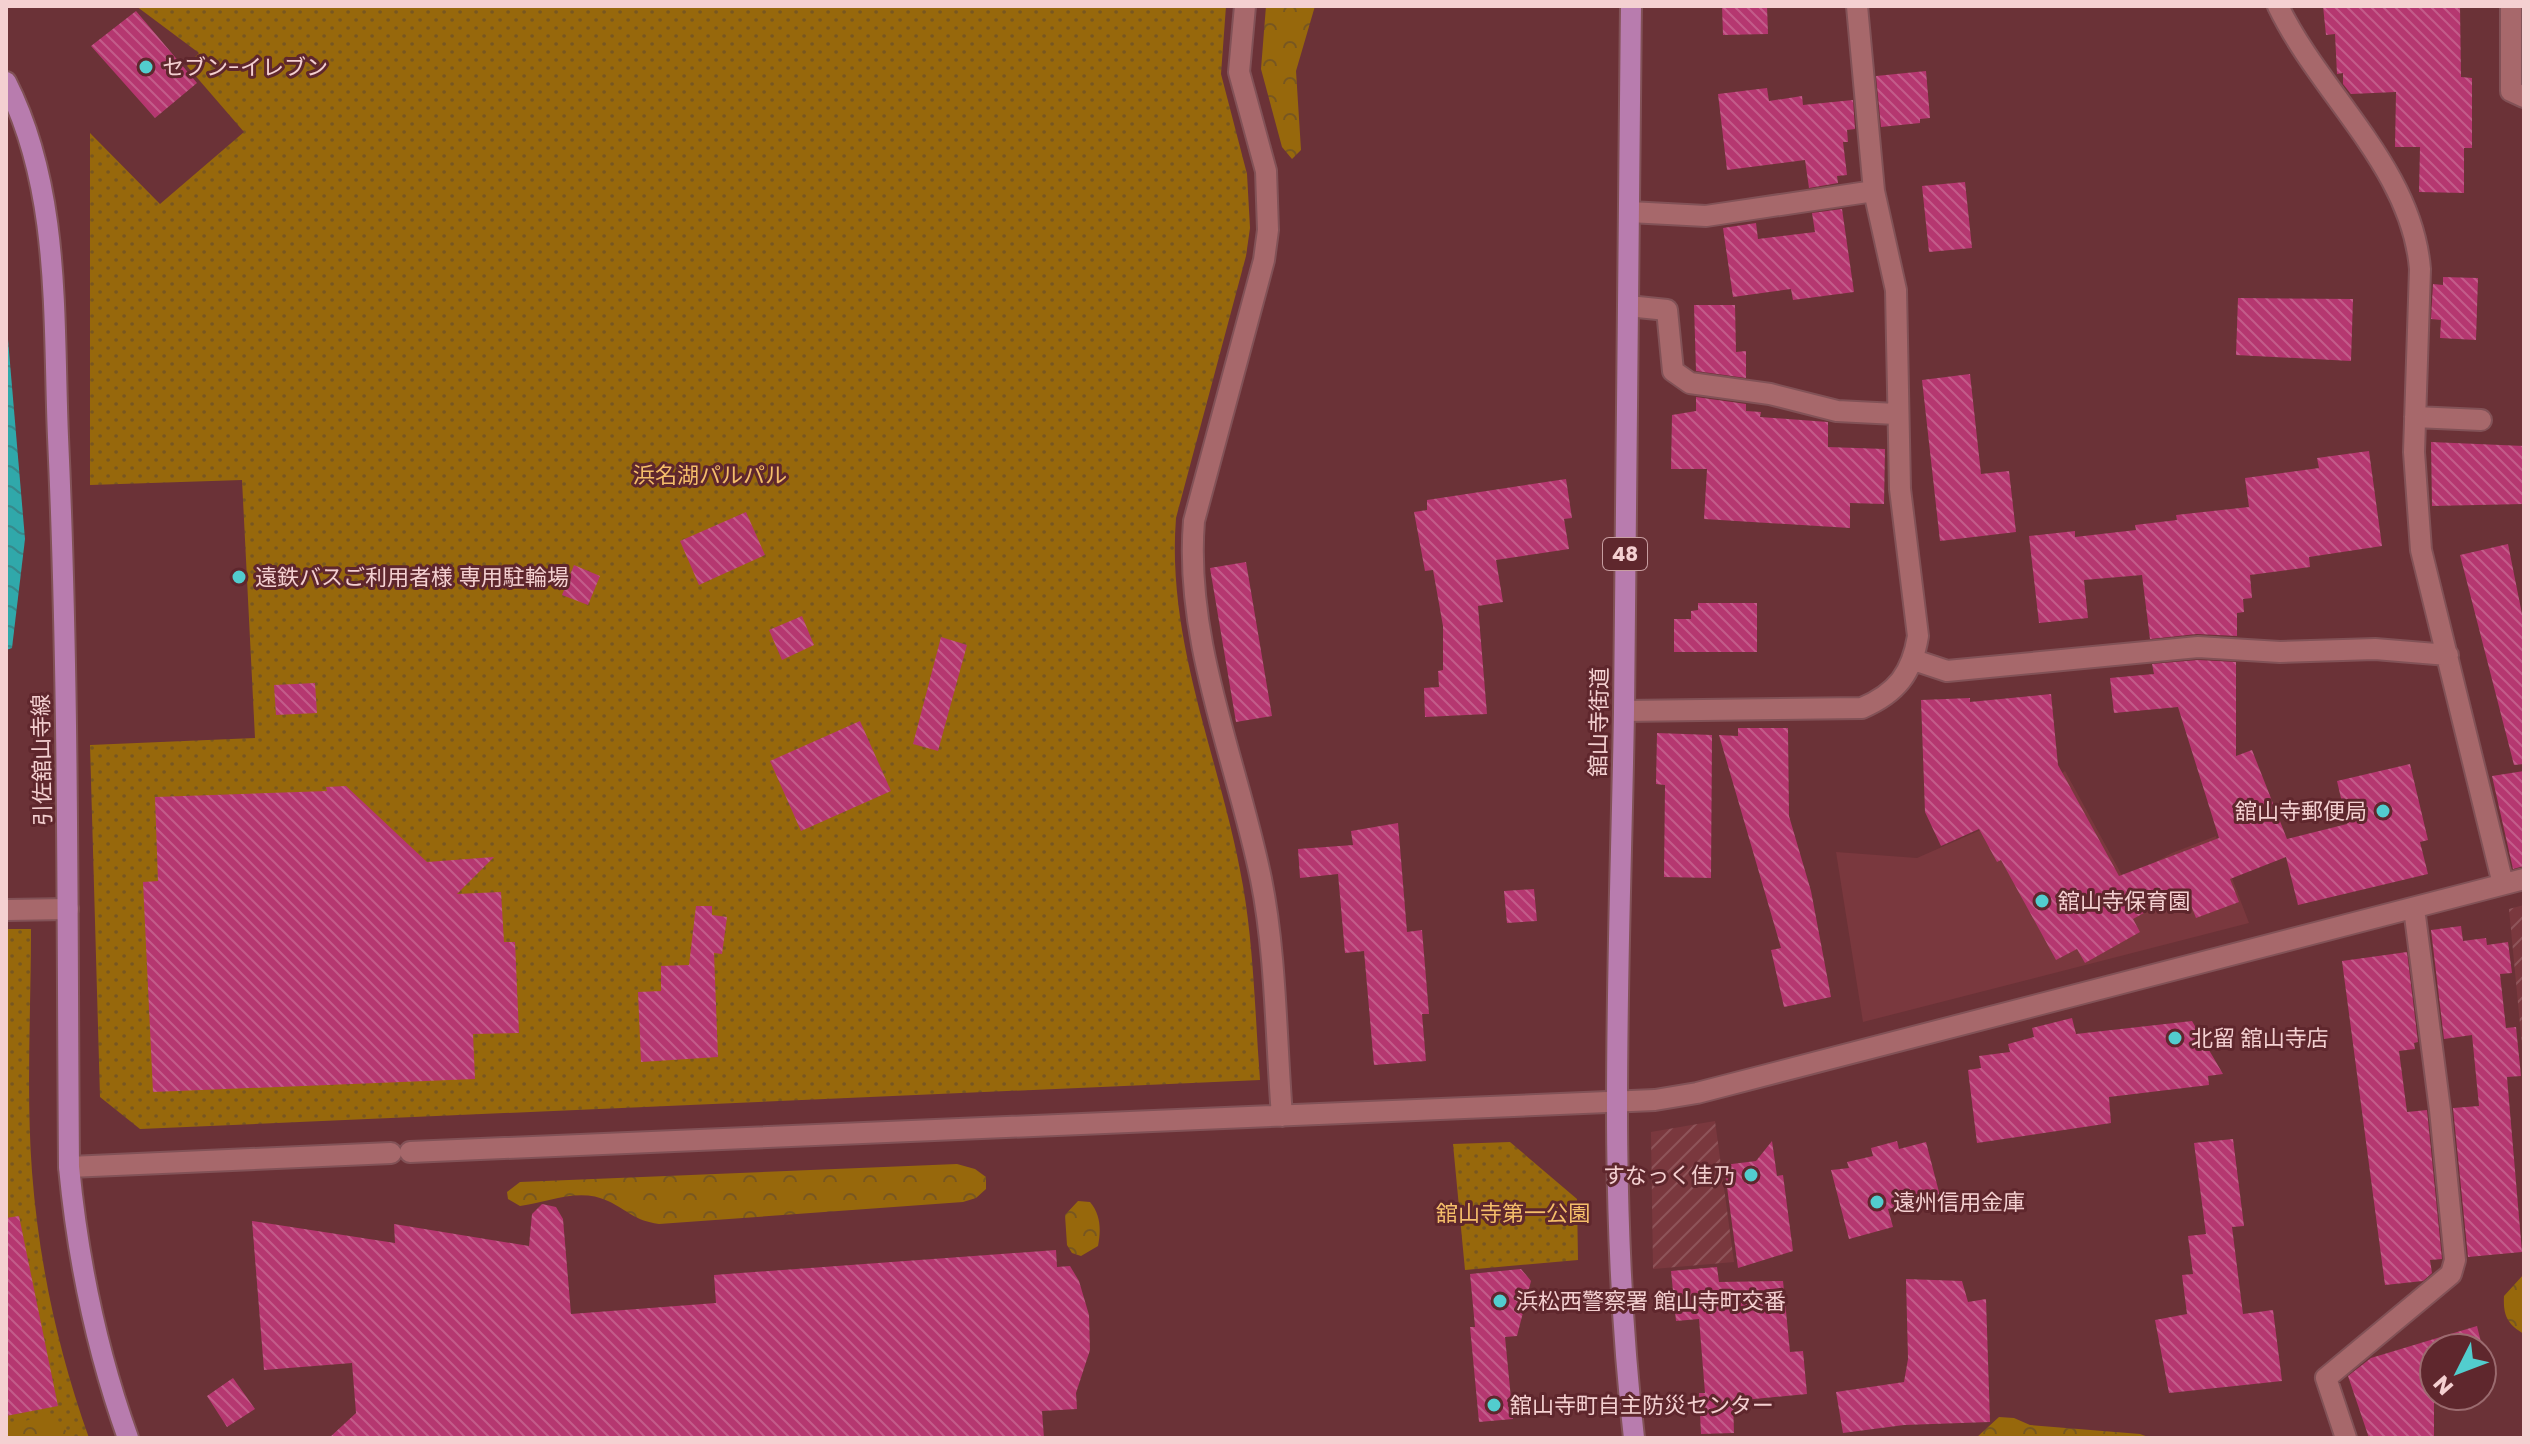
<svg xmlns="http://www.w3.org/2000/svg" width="2530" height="1444" font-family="Poppins,'Noto Sans JP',sans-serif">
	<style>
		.built { fill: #7a383e }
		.industrial { fill: url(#industrial-furrows) }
		.green { fill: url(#green-dots) }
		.forest { fill: url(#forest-crowns) }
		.water { fill: url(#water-waves) }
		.building { fill: url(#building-back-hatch) }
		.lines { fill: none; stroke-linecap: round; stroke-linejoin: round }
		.minor-casing { stroke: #825257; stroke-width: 24 }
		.major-casing { stroke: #825257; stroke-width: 24 }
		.minor { stroke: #a7686b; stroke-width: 20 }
		.major { stroke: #b87cae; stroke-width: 20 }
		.poi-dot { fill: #52cdce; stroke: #5f272d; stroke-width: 3 }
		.labels { text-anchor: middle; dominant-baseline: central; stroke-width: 6; stroke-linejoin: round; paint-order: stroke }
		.shield { fill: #5f272d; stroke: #c79da0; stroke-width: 2 }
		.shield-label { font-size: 20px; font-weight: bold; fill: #f4d0d1 }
		.poi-label { font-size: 22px; fill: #f4d0d1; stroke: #5f272d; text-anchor: start }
		.park-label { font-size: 22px; fill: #f5be6a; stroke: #5f272d }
		.street-label { font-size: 22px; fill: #f4d0d1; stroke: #5f272d }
	</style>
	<defs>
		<pattern id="industrial-furrows" width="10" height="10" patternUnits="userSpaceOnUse" patternTransform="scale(2)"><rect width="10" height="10" fill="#7a383e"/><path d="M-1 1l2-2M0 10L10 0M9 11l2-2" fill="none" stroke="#8e5459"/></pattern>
		<pattern id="green-dots" width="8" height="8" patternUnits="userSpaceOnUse" patternTransform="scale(2)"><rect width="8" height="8" fill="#97680c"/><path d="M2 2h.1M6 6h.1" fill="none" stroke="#785720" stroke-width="1.8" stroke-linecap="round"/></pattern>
		<pattern id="forest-crowns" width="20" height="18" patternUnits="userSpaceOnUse" patternTransform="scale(2)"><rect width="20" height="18" fill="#97680c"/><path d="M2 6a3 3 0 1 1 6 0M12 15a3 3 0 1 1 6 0" fill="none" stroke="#785720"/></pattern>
		<pattern id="water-waves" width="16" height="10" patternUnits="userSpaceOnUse" patternTransform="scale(2)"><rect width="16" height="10" fill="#30a8aa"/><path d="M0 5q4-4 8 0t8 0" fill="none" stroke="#38888a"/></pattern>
		<pattern id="building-back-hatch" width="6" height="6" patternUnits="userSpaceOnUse" patternTransform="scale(2)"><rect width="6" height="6" fill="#b53770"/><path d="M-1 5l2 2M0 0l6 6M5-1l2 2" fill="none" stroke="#c35c8a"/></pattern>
	</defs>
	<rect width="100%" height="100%" fill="#6b3237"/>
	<path class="built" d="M2065,771L2124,879L2172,853L2216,836L2249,923L1863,1022L1836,852L1917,858L2017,814L2013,806Z"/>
	<path class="industrial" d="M2524,905V1066L2509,909Z
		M1715,1121L1734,1262L1653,1269L1651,1132Z"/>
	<path class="green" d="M136,6H1226L1221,74L1247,174L1250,228L1246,256L1176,518C1166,645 1222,763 1243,886C1254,949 1255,1016 1260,1080L140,1129L100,1097L90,745L255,738L242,480L90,485V133L160,204L244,132L187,66L199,53Z
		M6,929H31C31,1009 26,1092 32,1172C39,1263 58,1351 89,1438H6Z
		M1510,1142L1577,1199L1578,1260L1465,1270L1453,1144Z"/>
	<path class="forest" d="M1266,6H1315L1296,71L1301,150L1292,159L1282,147L1261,69Z
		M957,1164L975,1169L986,1177V1189L976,1198L963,1202L659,1224C633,1220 629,1211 608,1201C580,1187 548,1202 520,1206L508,1199L507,1192L520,1182Z
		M1078,1201L1090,1202C1101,1215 1101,1230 1098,1246L1081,1256L1072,1253L1067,1245L1065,1215Z
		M2524,1274V1334C2507,1324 2503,1315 2504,1296Z
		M1999,1417L2014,1418L2030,1425L2140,1434L2151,1438H1976Z
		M33,1418H52L74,1438H6V1429Z"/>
	<path class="water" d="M6,316L25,539L12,648L6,650Z"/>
	<path class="building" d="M1722,6H1767L1768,34L1723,35Z
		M2323,6H2460L2461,77L2472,78V148H2464V193L2419,192L2420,147H2395L2396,92L2351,94L2343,84V73L2337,74L2335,34L2326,35Z
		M136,11L197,83L155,118L91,46Z
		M1926,71L1930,118L1920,119V123L1881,127L1876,76Z
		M1767,88L1769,101L1802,96L1803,105L1853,100L1855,129L1847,130L1848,142H1843L1847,175L1837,176L1838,183L1809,188L1805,160L1727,170L1718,94Z
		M1965,182L1972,248L1929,252L1922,186Z
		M1842,209L1854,292L1793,300L1791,289L1733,297L1723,228L1756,223L1758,239L1815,232L1812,213Z
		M2443,277L2478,278L2476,340L2440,338L2441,320L2431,319L2433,284L2443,285Z
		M2238,298L2353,299L2351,361L2236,355Z
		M1694,305H1735L1736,352L1746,351V378L1696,371Z
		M1970,374L1981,474L2009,471L2016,532L1940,541L1922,380Z
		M1696,397L1746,404V411L1761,412L1760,417L1828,422V447L1885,449L1884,504L1850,503V528L1704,519L1707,469H1671L1672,415L1696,411Z
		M2431,442L2524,446V504L2432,506Z
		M2369,451L2382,546L2309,557L2310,567L2250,575L2252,598L2243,599L2244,612L2237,613V636L2197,634L2150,639L2142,575L2084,580L2088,618L2039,623L2029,536L2075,531V537L2136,530L2135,525L2177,520L2176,515L2249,507L2245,478L2319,468L2317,458Z
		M1566,479L1572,518L1564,519L1569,549L1496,560L1503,602L1478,606L1487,714L1425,717L1424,688L1439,687L1438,671L1443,670V626L1433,570L1425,571L1414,512L1427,510V500Z
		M746,512L765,555L699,585L680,541Z
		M2508,544L2524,624V764L2514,765L2460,555Z
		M1246,562L1272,716L1236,722L1210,568Z
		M574,565L600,576L588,605L562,595Z
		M1698,603H1757V652H1674V619H1691V611L1698,610Z
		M802,616L814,645L782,660L769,630Z
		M941,637L967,645L938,751L913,744Z
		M2198,660L2236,662V756L2252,750L2287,839L2347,824L2337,781L2410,764L2428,840L2420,842L2428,874L2298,905L2286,857L2230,879L2239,902L2196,918L2185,890L2133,919L2140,932L2085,963L2077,949L2056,960L2001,860L1997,862L1979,829L1941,846L1925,812L1921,700L1970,698V702L2051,694L2058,765L2119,876L2219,838L2178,707L2114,713L2110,678L2154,674L2152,664Z
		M315,683L317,713L276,715L274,685Z
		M860,721L891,791L801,831L770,761Z
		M1738,728H1788L1789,816L1811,891L1831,997L1784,1007L1771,950L1781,948L1719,735L1738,736Z
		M1657,733L1712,735L1711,878L1664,877L1665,785L1656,784Z
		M2524,771V866L2513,869L2492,776Z
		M346,786L427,862L494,857L457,894L501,892L504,942H515L519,1033L473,1034L475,1079L153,1092L143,882L158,881L155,797L327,791L326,787Z
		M1398,823L1407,932L1422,930L1429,1014H1422L1426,1061L1374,1065L1364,951L1345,953L1338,874L1300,878L1298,849L1353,845L1351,831Z
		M1534,889L1537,921L1507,923L1504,891Z
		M696,906H712V915L727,917L722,954L714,953L718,1057L641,1062L638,992L661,991V966L689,965Z
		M2461,926L2463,941L2486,938L2487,945L2508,942L2512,973L2500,974L2506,1028L2516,1027L2521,1076L2507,1077L2522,1252L2468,1257L2453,1108L2479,1106L2472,1035L2444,1039L2431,930Z
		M2407,952L2418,1042L2414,1043L2415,1049L2399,1051L2407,1112L2427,1110L2442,1259L2430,1260L2432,1273L2423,1281L2385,1285L2342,961Z
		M2072,1018L2076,1034L2192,1021L2223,1074L2208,1076L2209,1085L2109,1097L2111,1123L1977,1143L1968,1070L1981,1068L1979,1056L2010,1052L2008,1044L2034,1037L2032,1028Z
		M2233,1139L2244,1226L2232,1227L2243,1314L2273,1310L2282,1381L2169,1393L2155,1320L2187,1314L2182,1275L2193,1274L2188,1236L2206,1234L2194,1143Z
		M1772,1141L1777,1176L1783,1175L1793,1251L1738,1268L1724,1165L1756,1161Z
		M1897,1141L1899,1149L1926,1142L1940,1196L1888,1209L1893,1227L1849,1239L1831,1170L1849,1168L1847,1162L1873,1156L1871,1148Z
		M542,1204L556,1207L563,1219L571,1314L716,1303L714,1275L1056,1250L1057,1267L1070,1266L1079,1281L1089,1315L1090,1350L1076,1393L1077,1409L1042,1411L1044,1438H329L356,1413L352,1363L264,1370L252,1221L395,1243L394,1224L529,1246L532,1214Z
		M19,1216L58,1406L6,1416V1218Z
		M1717,1267L1719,1282L1783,1281L1790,1352L1803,1351L1807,1394L1733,1401L1734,1433L1701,1434L1699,1393H1705L1699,1319L1676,1321L1671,1271Z
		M1521,1269L1531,1281L1517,1336L1505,1337L1513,1419L1479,1422L1470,1327H1475L1470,1274Z
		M1906,1279L1962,1281L1968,1302L1986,1299L1990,1422L1904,1425L1843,1433L1836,1392L1904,1382L1908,1359Z
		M2477,1326L2485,1358L2482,1359V1348H2434V1438H2369L2348,1376L2371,1358Z
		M233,1378L255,1409L227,1427L207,1396Z"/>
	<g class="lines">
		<g class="minor-casing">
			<path id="minor" d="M1245,6L1239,72L1266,171L1268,230L1264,260L1194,521C1184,642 1237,761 1261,879C1276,953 1276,1040 1282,1116
				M2278,6C2321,95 2412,168 2420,269L2414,452L2421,550L2503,884
				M2511,6V91L2524,97
				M1629,212L1706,216L1874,191
				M1628,306L1667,310L1673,371L1690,383L1770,394L1837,411L1896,414
				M2415,417L2481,420
				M1914,660L1947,671L2198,647L2280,652L2375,649L2448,655
				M1624,711L1862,708C1897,693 1912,673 1918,636L1900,489L1896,290L1874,191L1857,6
				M6,910L68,909
				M410,1152L1655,1100L1697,1093L2524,879
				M69,1167L391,1153
				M2346,1438L2326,1378L2451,1274L2455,1260L2440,1110L2414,908"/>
		</g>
		<g class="major-casing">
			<path id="major" d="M1631,6C1628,241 1628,476 1624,712C1620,954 1606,1196 1634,1438
				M6,82C61,190 53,318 58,437C69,680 67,923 69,1167C78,1261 96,1349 128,1438"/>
		</g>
		<use href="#minor" class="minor"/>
		<use href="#major" class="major"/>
	</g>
	<g class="poi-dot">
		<circle cx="146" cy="67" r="8"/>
		<circle cx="239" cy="577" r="8"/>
		<circle cx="2383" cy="811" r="8"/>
		<circle cx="2042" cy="901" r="8"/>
		<circle cx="2175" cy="1038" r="8"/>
		<circle cx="1751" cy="1175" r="8"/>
		<circle cx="1877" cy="1202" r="8"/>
		<circle cx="1500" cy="1301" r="8"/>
		<circle cx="1494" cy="1405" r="8"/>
	</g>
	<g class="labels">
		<rect class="shield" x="1603" y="538" width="44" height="32" rx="6"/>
		<g class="shield-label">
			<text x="1625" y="554">48</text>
		</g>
		<g class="poi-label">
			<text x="162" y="67">セブン-イレブン</text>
			<text x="255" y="577">遠鉄バスご利用者様 専用駐輪場</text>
			<text x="2367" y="811" text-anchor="end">舘山寺郵便局</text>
			<text x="2058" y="901">舘山寺保育園</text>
			<text x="2191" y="1038">北留 舘山寺店</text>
			<text x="1735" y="1175" text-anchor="end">すなっく佳乃</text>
			<text x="1893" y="1202">遠州信用金庫</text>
			<text x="1516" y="1301">浜松西警察署 館山寺町交番</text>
			<text x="1510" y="1405">舘山寺町自主防災センター</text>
		</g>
		<g class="park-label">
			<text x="710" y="475">浜名湖パルパル</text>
			<text x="1513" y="1213">舘山寺第一公園</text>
		</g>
		<g class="street-label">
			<text transform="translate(1599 722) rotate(-89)">舘山寺街道</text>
			<text transform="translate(42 760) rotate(-91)">引佐舘山寺線</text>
		</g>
	</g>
	<rect width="2530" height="1444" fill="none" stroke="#f4d0d1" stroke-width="16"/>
	<g transform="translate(2458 1372) rotate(228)"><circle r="38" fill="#5f272d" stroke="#9b6b6f" stroke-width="2"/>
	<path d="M0-6L14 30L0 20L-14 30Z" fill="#52cdce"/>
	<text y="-12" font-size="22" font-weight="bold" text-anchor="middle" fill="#f4d0d1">N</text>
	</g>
</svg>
